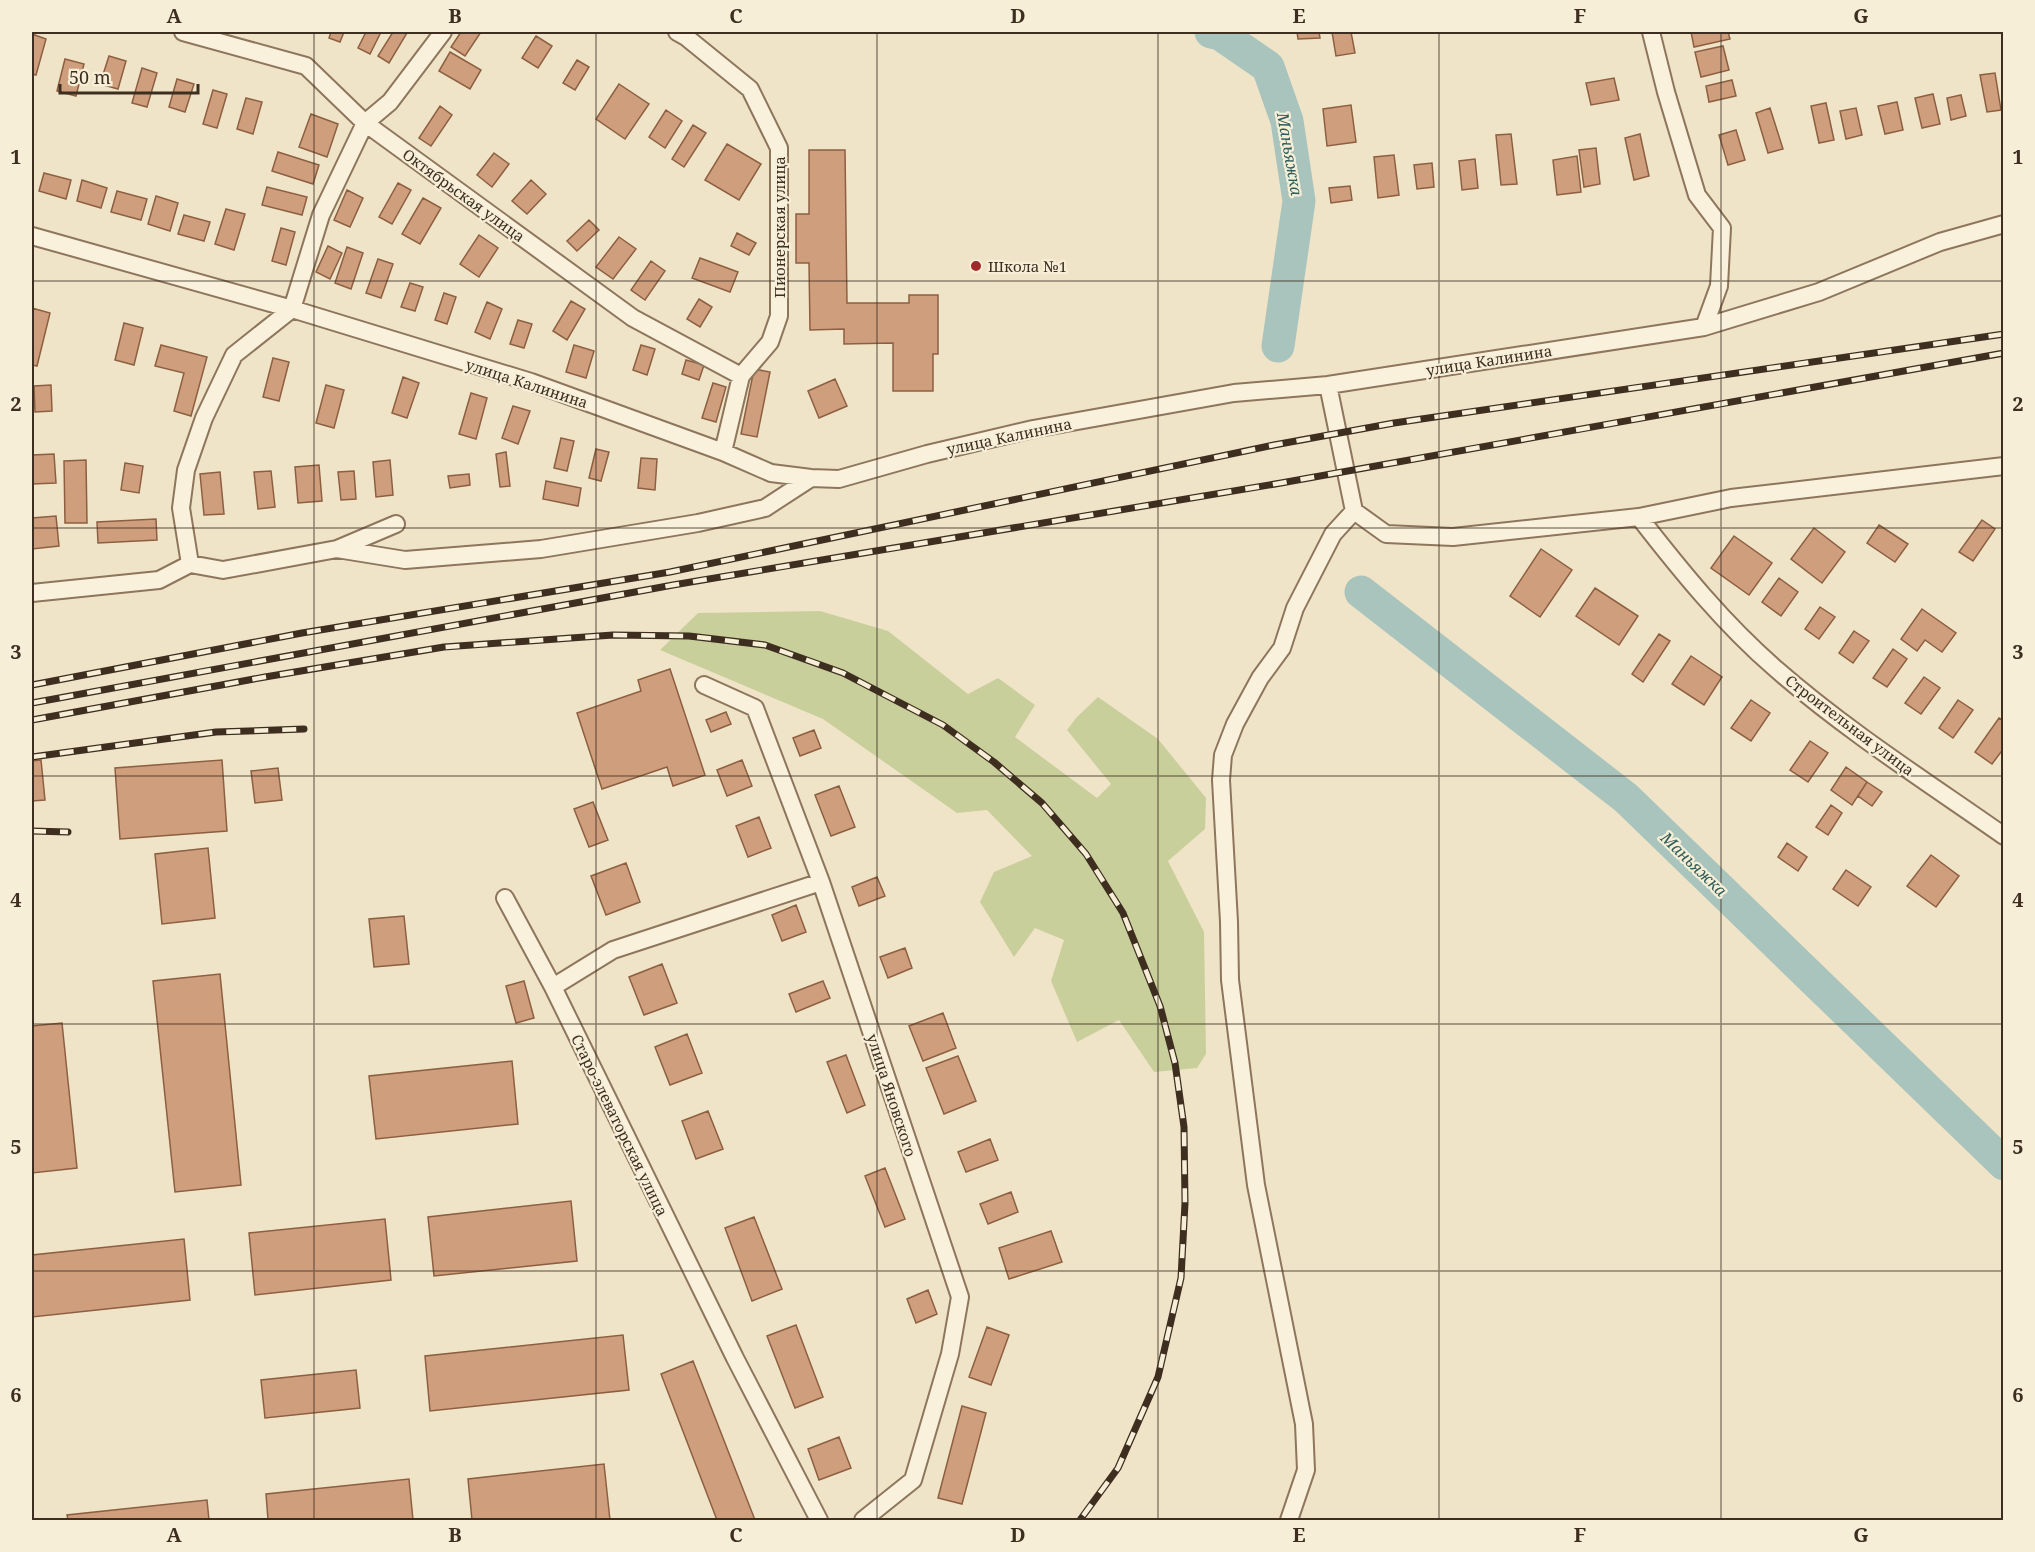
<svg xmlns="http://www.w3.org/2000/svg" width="2035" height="1552" font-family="'Noto Serif',serif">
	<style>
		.green { fill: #c9cf9b }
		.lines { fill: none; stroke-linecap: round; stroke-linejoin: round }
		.river { stroke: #a9c4bc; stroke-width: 33 }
		.building { fill: #cf9f7d; stroke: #8d5f41; stroke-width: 1.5 }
		.minor-casing { stroke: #8d765c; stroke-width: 20 }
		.minor { stroke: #faf1dc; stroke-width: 16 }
		.rail-casing { stroke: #3d2e20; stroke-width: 7 }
		.rail { stroke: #f7eed8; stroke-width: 4.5; stroke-dasharray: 14; stroke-linecap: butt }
		.grid { fill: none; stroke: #3d2e20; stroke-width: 1.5; stroke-opacity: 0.55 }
		.poi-dot { fill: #9e2a2b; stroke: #f7eed8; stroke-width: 2 }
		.labels { text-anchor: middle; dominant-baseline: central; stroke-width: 4.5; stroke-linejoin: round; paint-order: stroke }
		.street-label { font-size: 15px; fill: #3d2e20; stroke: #f7eed8 }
		.poi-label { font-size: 15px; fill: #3d2e20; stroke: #f7eed8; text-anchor: start }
		.water-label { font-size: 16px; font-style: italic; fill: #2f5d5a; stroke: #f7eed8 }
		.neatline { fill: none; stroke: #3d2e20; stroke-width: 2 }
		.grid-label { font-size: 20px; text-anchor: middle; font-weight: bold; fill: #3d2e20 }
	</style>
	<rect width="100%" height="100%" fill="#f0e4c8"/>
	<path class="green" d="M820,611L888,631L968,694L998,678L1035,705L1015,737L1097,798L1111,784L1067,730L1076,718L1098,697L1158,739L1206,798L1205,829L1168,861L1204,932L1206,1054L1197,1068L1154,1072L1119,1020L1077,1042L1051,981L1064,940L1035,928L1014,957L980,902L994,872L1032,856L987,810L957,813L823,719L660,650L698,613Z"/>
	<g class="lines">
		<path class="river" d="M1211,32L1220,34L1268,67L1287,121L1299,201L1278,346
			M1361,592L1626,798L2004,1164"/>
	</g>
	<path class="building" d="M331,32H344L340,42L329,38Z
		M366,32H381L370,54L358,48Z
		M393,32L407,33L389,63L378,56Z
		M461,32H481L465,56L451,47Z
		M1297,32H1319L1320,38L1298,39Z
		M1332,32H1351L1355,53L1336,56Z
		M1691,32H1728L1730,39L1694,47Z
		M32,34L46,39L36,75L32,74Z
		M536,36L552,46L538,68L522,58Z
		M1723,46L1729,70L1701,77L1695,52Z
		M450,52L481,70L470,89L439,71Z
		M109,56L126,61L118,89L100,84Z
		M65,59L84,64L76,96L57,91Z
		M577,60L589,67L575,90L563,83Z
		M142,68L157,73L147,107L132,103Z
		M1995,73L2001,110L1987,112L1980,75Z
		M1614,78L1619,100L1591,105L1586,83Z
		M177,79L194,84L185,112L169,107Z
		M1732,80L1736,96L1709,102L1706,86Z
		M619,84L649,104L625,139L596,119Z
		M213,90L227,94L217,128L203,124Z
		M1933,94L1940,124L1922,128L1915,98Z
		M1961,95L1966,116L1951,120L1947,98Z
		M246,98L262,102L253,134L237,129Z
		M1897,102L1903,130L1885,134L1878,106Z
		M1826,103L1834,140L1819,143L1811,106Z
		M1351,105L1356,142L1327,146L1323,109Z
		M440,106L452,115L431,146L419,138Z
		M1770,108L1783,149L1768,153L1756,113Z
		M1856,108L1862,135L1846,139L1840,111Z
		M666,110L682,121L665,148L649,137Z
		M311,114L338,124L327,157L299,147Z
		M693,125L706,133L684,167L672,159Z
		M1736,130L1745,160L1728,165L1719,135Z
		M1511,134L1517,184L1501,185L1496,135Z
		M1640,134L1649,176L1634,180L1625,138Z
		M727,144L761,164L739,200L705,180Z
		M1596,148L1600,184L1584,187L1579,150Z
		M809,150H845L847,303H909V295H938V354H933V391H893V343L844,344V329L810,330L809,263H796V214H809Z
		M278,152L319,165L313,184L272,171Z
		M494,153L509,164L492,187L477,175Z
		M1394,155L1399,195L1378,198L1374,157Z
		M1577,156L1581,192L1557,195L1553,160Z
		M1475,159L1478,188L1462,190L1459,161Z
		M1432,163L1434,187L1417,189L1414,165Z
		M44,173L71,180L66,199L39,191Z
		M82,180L107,188L101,208L77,201Z
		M531,180L546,194L527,214L512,201Z
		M398,183L411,190L392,224L379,217Z
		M1350,186L1352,200L1331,203L1329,188Z
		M267,187L307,197L302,215L262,205Z
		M347,190L363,198L350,227L334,220Z
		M117,191L147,199L141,220L111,212Z
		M156,196L178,203L170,231L148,224Z
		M423,198L441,208L420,244L402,234Z
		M226,209L245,214L234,250L215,244Z
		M184,215L210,222L204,241L178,234Z
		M589,220L599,230L577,251L567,241Z
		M281,228L295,232L286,265L272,261Z
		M737,233L756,243L749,255L731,246Z
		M479,235L498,248L479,277L460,264Z
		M619,237L636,249L613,279L596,267Z
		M328,246L342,253L330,279L316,272Z
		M347,247L363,253L351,289L335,283Z
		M700,258L738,272L730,292L692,278Z
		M378,259L393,264L381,298L366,293Z
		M651,261L665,271L645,300L631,290Z
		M410,283L423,287L415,311L401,307Z
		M444,293L456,297L447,324L435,320Z
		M699,299L712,307L700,327L687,319Z
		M571,301L585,309L567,340L553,331Z
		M487,302L502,309L490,339L475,332Z
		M32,308L50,313L37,366L32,365Z
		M518,320L532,324L524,348L510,344Z
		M124,323L143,328L134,365L115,360Z
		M161,345L207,357L191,416L174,411L184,373L155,366Z
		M574,345L594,351L586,378L566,372Z
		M641,345L655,349L647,375L633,370Z
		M273,358L289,362L279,401L263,397Z
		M686,360L704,365L699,380L682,374Z
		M754,369L770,372L757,437L741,434Z
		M403,377L419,383L407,418L392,413Z
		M835,379L847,406L819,418L808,391Z
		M713,383L726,387L716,422L702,418Z
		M51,385L52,411L35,412L34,386Z
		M326,385L344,390L334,428L316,423Z
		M471,393L487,398L476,439L459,434Z
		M513,406L530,411L518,444L502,438Z
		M561,438L574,441L567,471L554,468Z
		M596,449L609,452L601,481L589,478Z
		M506,452L510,486L500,487L496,454Z
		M54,454L56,483L32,484V455Z
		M641,458L657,459L655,490L638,488Z
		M86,460L87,523H65L64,461Z
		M390,460L393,495L376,497L373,462Z
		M125,463L143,466L139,493L121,490Z
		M319,465L322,501L298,503L295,467Z
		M271,471L275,507L258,509L254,472Z
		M354,471L356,499L341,500L338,472Z
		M220,472L224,514L204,515L200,474Z
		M469,474L470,485L450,488L448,476Z
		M546,481L581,488L578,506L543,499Z
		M56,516L59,546L32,549V518Z
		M156,519L157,540L98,543L97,522Z
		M1982,520L1995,529L1973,561L1959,552Z
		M1879,525L1908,544L1895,562L1867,543Z
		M1814,528L1845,552L1822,583L1791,559Z
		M1734,536L1772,563L1749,595L1711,568Z
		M1541,549L1572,570L1540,617L1510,596Z
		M1779,578L1798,592L1781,616L1762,602Z
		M1595,588L1638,616L1619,645L1576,616Z
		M1820,607L1835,617L1819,639L1805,629Z
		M1922,609L1956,633L1942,652L1925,640L1917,651L1901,639Z
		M1854,631L1869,641L1853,663L1839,653Z
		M1659,634L1670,641L1643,682L1632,674Z
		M1893,649L1907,659L1887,687L1873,678Z
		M1691,656L1722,677L1704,705L1672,684Z
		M670,669L705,775L673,786L667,767L602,789L577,713L641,691L638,680Z
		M1924,677L1940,688L1921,714L1905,703Z
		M1751,700L1770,713L1751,741L1731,728Z
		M1958,700L1973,710L1953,738L1939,728Z
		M726,712L731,724L711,732L706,720Z
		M1999,718L2004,721V748L1992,764L1975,752Z
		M814,730L821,748L800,756L793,738Z
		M1810,741L1828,753L1808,782L1790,770Z
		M41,760L45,800L32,801V761Z
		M222,760L227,831L120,839L115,768Z
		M742,760L752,786L727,796L717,770Z
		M1846,767L1867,782L1852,805L1831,790Z
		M278,768L282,800L255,803L251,771Z
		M1867,782L1882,792L1872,806L1858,796Z
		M839,786L855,827L831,836L815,795Z
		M593,802L608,840L589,847L574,809Z
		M1831,805L1842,813L1828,835L1816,827Z
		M759,817L771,848L748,857L736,826Z
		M1787,843L1807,857L1798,871L1778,857Z
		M208,848L215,918L162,924L155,854Z
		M1931,855L1959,876L1936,907L1907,886Z
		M626,863L640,902L606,915L591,876Z
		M1846,870L1871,887L1858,906L1833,889Z
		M877,877L885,896L859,906L852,887Z
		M796,905L806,932L782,941L772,915Z
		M404,916L409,964L374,967L369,919Z
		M905,948L912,968L888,978L880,957Z
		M662,964L677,1003L644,1015L629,977Z
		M220,974L241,1185L175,1192L153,981Z
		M524,981L534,1018L516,1023L506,986Z
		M823,981L830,998L796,1012L789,994Z
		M943,1013L956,1048L923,1061L909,1026Z
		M62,1023L77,1168L32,1173V1026Z
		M687,1034L702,1073L670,1085L655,1047Z
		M846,1055L865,1105L847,1113L827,1062Z
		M958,1056L976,1101L944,1114L926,1068Z
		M512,1061L518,1124L376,1139L369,1076Z
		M708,1111L723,1149L696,1159L682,1121Z
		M990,1139L998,1160L966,1172L958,1152Z
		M885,1168L905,1219L885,1227L865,1176Z
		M1011,1192L1018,1212L988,1224L980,1204Z
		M571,1201L577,1261L434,1276L428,1217Z
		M754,1217L782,1289L752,1301L725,1228Z
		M385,1219L391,1280L255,1295L249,1233Z
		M1051,1231L1062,1262L1009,1279L999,1248Z
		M184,1239L190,1300L32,1317V1255Z
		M928,1290L937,1314L916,1323L907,1299Z
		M796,1325L823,1397L795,1408L767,1336Z
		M987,1327L1009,1335L991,1385L969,1377Z
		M623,1335L629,1390L430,1411L425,1356Z
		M693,1361L755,1520H717L661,1374Z
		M356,1370L360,1408L265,1418L261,1380Z
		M962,1406L986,1413L962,1504L938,1498Z
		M839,1437L851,1468L819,1480L808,1449Z
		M604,1464L610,1520H472L468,1479Z
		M409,1479L413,1520H268L266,1494Z
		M207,1500L209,1520H68L67,1515Z"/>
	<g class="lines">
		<g class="minor-casing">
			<path id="minor" d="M183,32L306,66L365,123L633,318L741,376
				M677,32L686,37L750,89L779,148V316L770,342L741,376L723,452
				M1651,32L1666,92L1697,195L1722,228L1719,286L1704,327
				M32,236L292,309L531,382L723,452L771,473L811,478L839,479L927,454L1033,429L1234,393L1328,385L1704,327L1819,292L1940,242L2004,224
				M1328,385L1354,511L1386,534L1453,537L1639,517L1731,498L2004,466
				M1639,517C1681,571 1724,624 1776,669C1847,731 1927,782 2004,836
				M337,549L405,560L541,549L698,523L765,508L811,478
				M190,564L181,508L186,470L204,418L234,355L292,309L321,215L365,123L390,102L443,32
				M32,593L159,580L190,564L223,570L337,549L396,524
				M704,685L755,708L821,882L960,1297L950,1354L913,1480L863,1520
				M505,898L553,987
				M819,1520L735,1358L553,987L613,950L821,882
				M1289,1520L1306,1470L1304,1424L1256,1185L1230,980L1229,922L1221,780L1223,755L1235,724L1260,678L1282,648L1295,608L1333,534L1354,511"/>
		</g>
		<use href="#minor" class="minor"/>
		<g class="rail-casing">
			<path id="rail" d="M32,685L302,633L670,572L1274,445L1394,423L2004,334
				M32,703L673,585L1281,483L2004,353
				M32,720L265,677L444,647L613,635L689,636L765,645L843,673L943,725L994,762L1042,803L1086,854L1123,913L1160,1006L1175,1063L1184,1127L1185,1203L1181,1278L1158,1377L1118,1468L1080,1520
				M32,757L216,732L304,729
				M32,831L68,832"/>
		</g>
		<use href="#rail" class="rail"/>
	</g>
	<path class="grid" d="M314,32V1520M596,32V1520M877,32V1520M1158,32V1520M1439,32V1520M1721,32V1520M32,281H2004M32,528H2004M32,776H2004M32,1024H2004M32,1271H2004"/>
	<circle class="poi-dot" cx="976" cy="266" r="6"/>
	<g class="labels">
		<g class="street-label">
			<text transform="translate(464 195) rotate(36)">Октябрьская улица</text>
			<text transform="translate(779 227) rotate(-90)">Пионерская улица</text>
			<text transform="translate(1489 360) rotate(-9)">улица Калинина</text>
			<text transform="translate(527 383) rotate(18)">улица Калинина</text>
			<text transform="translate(1009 436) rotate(-12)">улица Калинина</text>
			<text transform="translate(1850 725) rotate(37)">Строительная улица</text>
			<text transform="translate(892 1095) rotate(72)">улица Яновского</text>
			<text transform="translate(620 1125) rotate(64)">Старо-элеваторская улица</text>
		</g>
		<g class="poi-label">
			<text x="988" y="266">Школа №1</text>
		</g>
		<g class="water-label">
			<text transform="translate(1290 154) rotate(80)">Маньяжка</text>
			<text transform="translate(1694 864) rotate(44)">Маньяжка</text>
		</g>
	</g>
	<rect width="2035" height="1552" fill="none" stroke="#f7eed8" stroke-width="66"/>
	<path d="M60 84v9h138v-9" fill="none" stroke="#3d2e20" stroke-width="3"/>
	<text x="69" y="84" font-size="18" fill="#3d2e20" stroke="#f7eed8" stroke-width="4.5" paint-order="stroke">50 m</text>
	<rect x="33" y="33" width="1969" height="1486" class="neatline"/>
	<g class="grid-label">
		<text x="174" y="23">A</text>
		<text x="455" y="23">B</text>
		<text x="736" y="23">C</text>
		<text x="1018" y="23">D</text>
		<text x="1299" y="23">E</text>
		<text x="1580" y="23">F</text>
		<text x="1861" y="23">G</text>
		<text x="16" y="164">1</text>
		<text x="2018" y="164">1</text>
		<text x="16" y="411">2</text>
		<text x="2018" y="411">2</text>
		<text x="16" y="659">3</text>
		<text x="2018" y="659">3</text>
		<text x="16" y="907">4</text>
		<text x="2018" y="907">4</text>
		<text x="16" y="1154">5</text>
		<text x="2018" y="1154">5</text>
		<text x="16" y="1402">6</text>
		<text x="2018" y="1402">6</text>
		<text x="174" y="1542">A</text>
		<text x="455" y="1542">B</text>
		<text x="736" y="1542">C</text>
		<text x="1018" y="1542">D</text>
		<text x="1299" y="1542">E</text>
		<text x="1580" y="1542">F</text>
		<text x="1861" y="1542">G</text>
	</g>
</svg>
